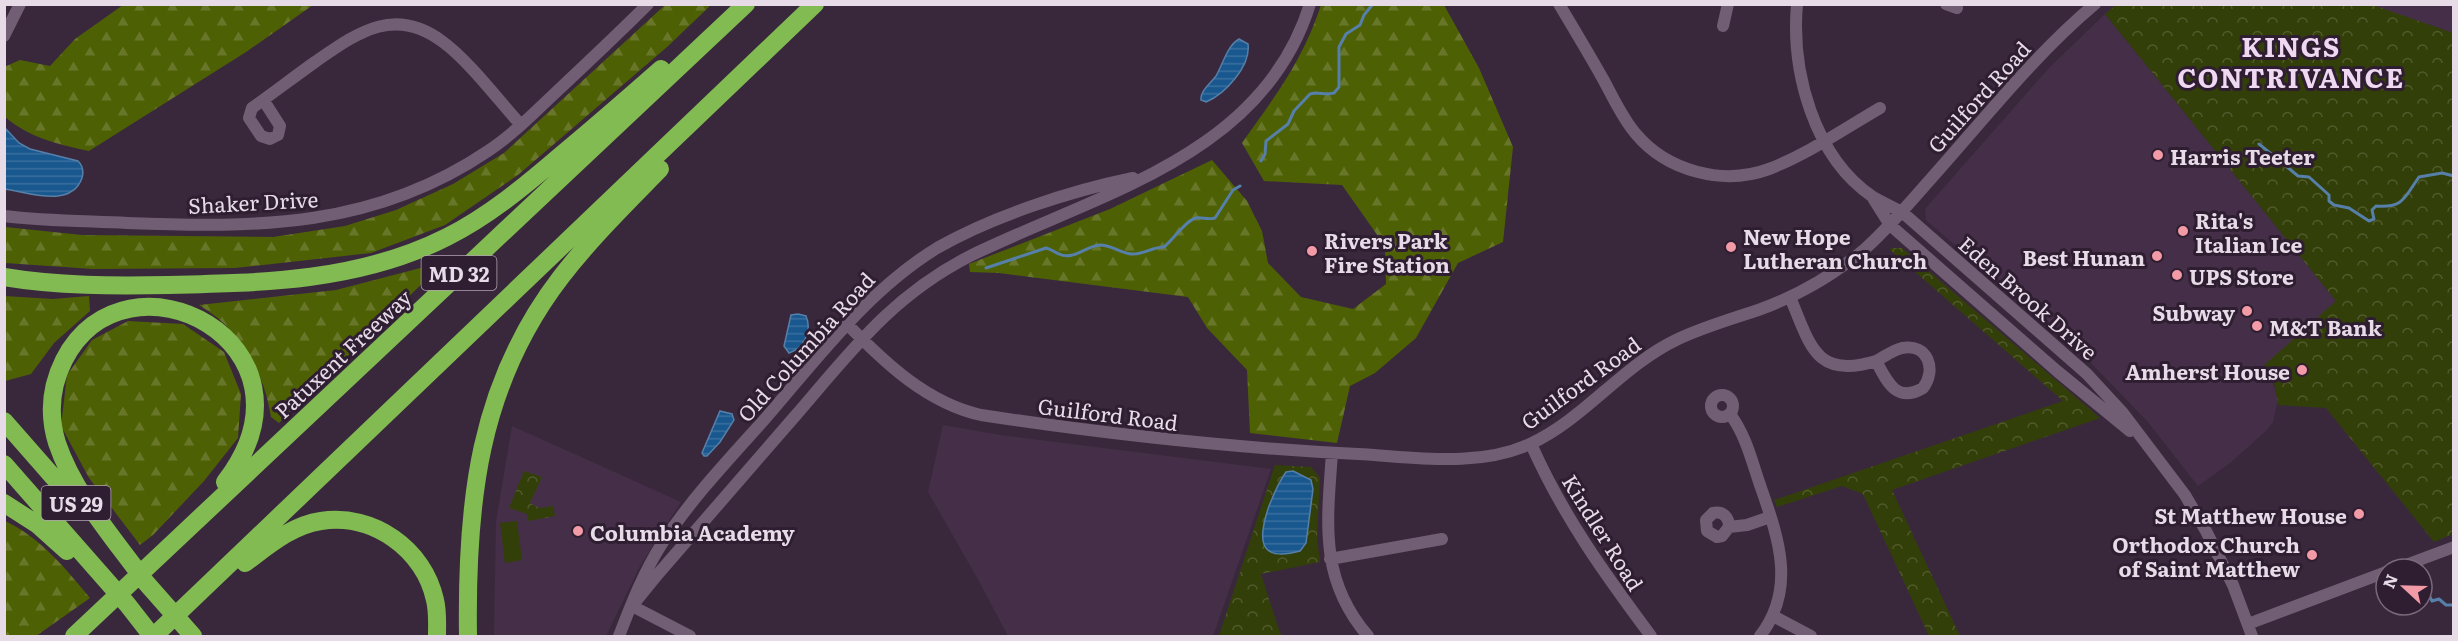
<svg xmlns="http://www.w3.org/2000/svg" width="2458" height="641" font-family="Literata,serif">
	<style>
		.built { fill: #452f48 }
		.grass { fill: #333f08 }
		.forest { fill: url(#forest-firs) }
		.park { fill: url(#park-crowns) }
		.water { fill: url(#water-rules); stroke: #567fa9; stroke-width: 1.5 }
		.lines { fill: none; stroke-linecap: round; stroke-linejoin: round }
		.stream { stroke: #567fa9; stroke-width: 3 }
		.minor { stroke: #725e74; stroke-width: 12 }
		.highway { stroke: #82bb52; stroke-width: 18 }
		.poi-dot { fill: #f39aa7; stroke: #2f1e31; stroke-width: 2 }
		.labels { text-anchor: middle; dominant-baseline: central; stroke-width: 6; stroke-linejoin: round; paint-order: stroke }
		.shield { fill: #2f1e31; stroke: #b0a2b1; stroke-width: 1.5 }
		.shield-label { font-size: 20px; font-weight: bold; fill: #e7dbe8 }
		.street-label { font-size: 21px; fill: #e7dbe8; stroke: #2f1e31 }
		.poi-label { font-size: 21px; font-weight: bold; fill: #e7dbe8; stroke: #2f1e31; text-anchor: start }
		.district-label { font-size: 27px; font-weight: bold; letter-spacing: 1.5px; fill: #efd8f2; stroke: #2f1e31 }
	</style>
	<defs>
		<pattern id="forest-firs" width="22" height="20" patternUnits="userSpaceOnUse" patternTransform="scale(1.5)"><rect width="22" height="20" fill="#4e6004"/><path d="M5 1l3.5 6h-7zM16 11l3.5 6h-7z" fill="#687629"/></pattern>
		<pattern id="park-crowns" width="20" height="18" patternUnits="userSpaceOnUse" patternTransform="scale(1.5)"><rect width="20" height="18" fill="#333f08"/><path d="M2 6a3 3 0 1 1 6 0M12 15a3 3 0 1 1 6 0" fill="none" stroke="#515a2c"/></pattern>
		<pattern id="water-rules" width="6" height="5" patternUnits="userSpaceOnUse" patternTransform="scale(1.5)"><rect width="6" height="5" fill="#18588e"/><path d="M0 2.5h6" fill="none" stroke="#3a6f9e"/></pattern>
	</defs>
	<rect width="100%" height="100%" fill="#39283c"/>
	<path class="built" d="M2373,5H2453V33L2376,7Z
		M2105,14L2336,301L2272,381L2278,399L2273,422L2266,431L2230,463L2198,486L2148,422L2091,363L1926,220L1925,209L2049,68Z
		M943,425L1000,435L1271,469L1213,636H1008L980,583L928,492Z
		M512,426L681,502L640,566L606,636H494L496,522Z"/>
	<path class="grass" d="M517,521L522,560L505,563L500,523Z"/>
	<path class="forest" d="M123,5H313L246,52L89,151C57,144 30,138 5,117L4,67L20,60L50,66L75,39Z
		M665,5H711L667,47L518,175L445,225L371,253L235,268L93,269L5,263V227L82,235L273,237L345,226L396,210L453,184L504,153Z
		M1321,5H1444L1479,68L1513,147L1503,242L1458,263L1416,338L1375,373L1350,386L1337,443L1250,433L1247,370L1207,328L1188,297L999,273L970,272L969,264L1110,209L1212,160L1247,201L1262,231L1268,263L1301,297L1353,309L1386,284L1385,246L1342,185L1264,181L1242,143C1276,95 1302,62 1321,5Z
		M432,265L436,270L279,423L271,417C263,369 241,330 199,305L336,290Z
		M4,296L53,299L89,296L90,311L54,343L31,374L5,381Z
		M128,321L183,324L224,352L241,394L238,438L204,481L153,535L140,545L89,478L61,426L67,375L92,340Z
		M5,521C40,537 66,569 90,598L36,636H5Z"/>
	<path class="park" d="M2117,4L2373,5L2453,33V534L2434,542L2326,408L2278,405L2275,386L2261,368L2336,301L2105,14Z
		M1891,248H1902L2100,418L1892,490L1960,636H1929L1863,494L1842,486L1777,507L1774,500L2063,401L1890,250Z
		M1275,465L1311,467L1320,478L1317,538L1320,562L1261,574L1280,633L1284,636H1219Z
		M524,471L542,477L530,503L539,508L553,506L555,516L528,521L527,514L509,508Z"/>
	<path class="water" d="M1239,39L1248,44C1251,66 1225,94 1206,102L1201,100C1200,91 1210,84 1216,76C1223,64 1227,46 1239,39Z
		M5,128L19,143L30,149L78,161C83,166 84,171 82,178C71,209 27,192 5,189Z
		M798,314L806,316C812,330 805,348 789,353L784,346L791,315Z
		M720,411L732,414L734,420L720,442L707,456H704L702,453Z
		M1293,471L1311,480L1313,489L1306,543L1300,551C1257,563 1258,538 1269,506C1274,494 1278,483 1286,472Z"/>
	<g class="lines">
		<path class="stream" d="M2259,144L2298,176L2309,177L2329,195V201L2334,205L2349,208L2369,221L2374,219L2372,210L2376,206C2404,208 2404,198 2419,177L2442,173L2454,176
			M1261,161L1265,154L1266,141L1288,124L1294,111L1310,94L1315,93L1328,94L1334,93L1339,87V47L1346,34L1360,25L1364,15L1373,4
			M986,268L1046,248C1051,249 1054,252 1059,254C1074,261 1085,246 1100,245C1112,245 1120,253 1131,254C1143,255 1152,247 1164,247C1173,240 1186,220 1196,218C1202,217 1208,220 1215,218L1233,190L1240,186
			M2424,585L2432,601L2439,599L2446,605H2454"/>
		<path class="minor" d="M1559,4C1574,29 1589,54 1603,79C1613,97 1622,118 1636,134C1667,171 1723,186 1769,169C1808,154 1844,129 1880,108
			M1797,4C1791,72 1814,157 1873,197C1882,202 1892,207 1902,212L2087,374L2123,413L2185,495L2206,531L2233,585L2252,636
			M1946,4L1957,8
			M1723,26L1728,4
			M4,36L20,4
			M264,101L280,126L278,135L270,139L261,136L249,118L252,108C273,93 294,77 315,62C357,33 394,5 443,42C469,61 499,101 521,125
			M1873,198L1890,225L2057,371L2130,431
			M4,216C45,221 86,221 127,223C258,228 374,228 488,151C512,135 532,115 553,95C585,65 617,35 648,4
			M1790,297C1810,344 1815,380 1876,361C1887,381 1896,404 1923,388C1937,370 1928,343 1902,348C1893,350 1884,357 1876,361
			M847,324C885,363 927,403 981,415C1106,434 1232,448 1358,454C1415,457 1477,468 1530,444C1583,420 1622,366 1676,340C1703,327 1732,319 1761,309C1799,295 1835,274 1866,248C1888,228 1908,205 1928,182C1982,122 2033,56 2095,4
			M1711 406a11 11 0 1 1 22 0a11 11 0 1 1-22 0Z
			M1730,414C1745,434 1751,458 1759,482C1777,534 1798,587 1760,636
			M1531,444C1563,516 1604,573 1651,636
			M1332,453C1327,523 1319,579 1368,636
			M1729,527C1729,517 1723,511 1713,513L1706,520L1707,531L1717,537L1722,536L1729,527L1747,525L1770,517
			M1330,559L1442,539
			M2395,569L2454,547
			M632,606L658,574C704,521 750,468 796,415C852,350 892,296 970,256C1096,194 1263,157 1310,4
			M632,606L690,636
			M1773,616L1811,636
			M2248,624L2386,572
			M619,636C631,605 644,571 663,542C692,498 729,459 764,420C817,359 867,291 937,248C993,216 1070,191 1133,178"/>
		<path class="highway" d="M4,277C58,286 114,286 168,285C264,283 360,281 447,237C489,216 526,185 561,155C595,127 628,98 661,69
			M4,421L83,511
			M4,464L127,604L152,636
			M4,503L38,525L67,551
			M245,563C268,546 292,525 321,521C373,513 424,549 435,600C438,612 437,624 437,636
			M141,577L193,636
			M147,584C116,541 74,494 57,443C48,414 51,386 64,360C126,239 331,344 225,482
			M74,636L746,4
			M154,636L815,4
			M468,636C466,504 478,385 561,277C591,238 626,204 660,169"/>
	</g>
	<g class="poi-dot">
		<circle cx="2158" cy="155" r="6"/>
		<circle cx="2183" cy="231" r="6"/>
		<circle cx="1731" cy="247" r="6"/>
		<circle cx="1312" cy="251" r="6"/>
		<circle cx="2157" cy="256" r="6"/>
		<circle cx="2177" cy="275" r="6"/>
		<circle cx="2247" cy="311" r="6"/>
		<circle cx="2257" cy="326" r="6"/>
		<circle cx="2302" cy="370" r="6"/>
		<circle cx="2359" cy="514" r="6"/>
		<circle cx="578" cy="531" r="6"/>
		<circle cx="2312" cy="555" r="6"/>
	</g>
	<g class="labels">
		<g class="shield">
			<rect x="421.5" y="256" width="75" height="34" rx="4.5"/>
			<rect x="41.5" y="486" width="69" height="34" rx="4.5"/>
		</g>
		<g class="shield-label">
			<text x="459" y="273">MD 32</text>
			<text x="76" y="503">US 29</text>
		</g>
		<g class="street-label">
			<text transform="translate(1978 96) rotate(-48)">Guilford Road</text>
			<text transform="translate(253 201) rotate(-3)">Shaker Drive</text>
			<text transform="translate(2029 297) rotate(41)">Eden Brook Drive</text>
			<text transform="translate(805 346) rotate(-48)">Old Columbia Road</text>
			<text transform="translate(342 353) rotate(-43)">Patuxent Freeway</text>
			<text transform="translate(1580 382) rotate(-36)">Guilford Road</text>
			<text transform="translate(1108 413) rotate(7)">Guilford Road</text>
			<text transform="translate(1604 532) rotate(58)">Kindler Road</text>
		</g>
		<g class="poi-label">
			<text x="2170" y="155">Harris Teeter</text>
			<text x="2195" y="219">Rita's<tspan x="2195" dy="24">Italian Ice</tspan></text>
			<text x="1743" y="235">New Hope<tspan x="1743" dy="24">Lutheran Church</tspan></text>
			<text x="1324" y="239">Rivers Park<tspan x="1324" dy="24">Fire Station</tspan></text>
			<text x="2145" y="256" text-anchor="end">Best Hunan</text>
			<text x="2189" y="275">UPS Store</text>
			<text x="2235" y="311" text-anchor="end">Subway</text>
			<text x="2269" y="326">M&amp;T Bank</text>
			<text x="2290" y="370" text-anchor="end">Amherst House</text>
			<text x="2347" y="514" text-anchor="end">St Matthew House</text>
			<text x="590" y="531">Columbia Academy</text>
			<text x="2300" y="543" text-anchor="end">Orthodox Church<tspan x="2300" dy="24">of Saint Matthew</tspan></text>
		</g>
		<g class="district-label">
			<text x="2291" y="45">KINGS<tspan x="2291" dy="31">CONTRIVANCE</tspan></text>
		</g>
	</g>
	<rect width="2458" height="641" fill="none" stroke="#e7dbe8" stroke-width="12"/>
	<g transform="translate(2404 587) rotate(292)"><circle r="28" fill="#2f1e31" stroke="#796a7a" stroke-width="1.5"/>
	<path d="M0-4.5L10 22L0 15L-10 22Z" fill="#f39aa7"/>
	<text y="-9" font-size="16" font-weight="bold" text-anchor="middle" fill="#e7dbe8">N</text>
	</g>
</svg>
